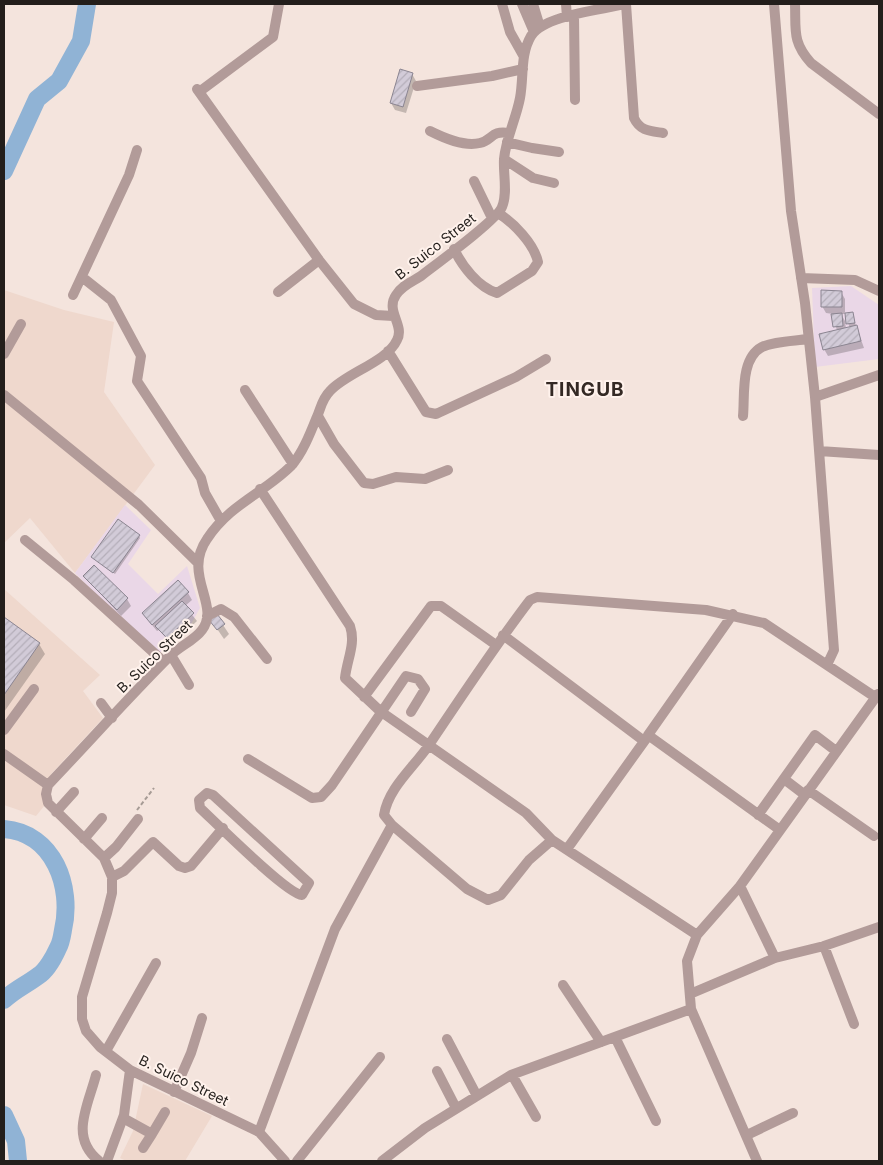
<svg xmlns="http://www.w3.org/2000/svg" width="883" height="1165" font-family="Inter,sans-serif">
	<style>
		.built { fill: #efd8cd }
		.education { fill: #ead7e7 }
		.shadow { fill: #0003 }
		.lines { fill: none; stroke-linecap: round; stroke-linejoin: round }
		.river { stroke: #90b3d5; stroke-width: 18 }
		.building { fill: url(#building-hatch); stroke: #8b8591 }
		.path { stroke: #a69b95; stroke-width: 2; stroke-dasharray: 4 2.5; stroke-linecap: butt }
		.minor { stroke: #b29b99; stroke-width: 10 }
		.labels { text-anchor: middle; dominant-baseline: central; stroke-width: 4; stroke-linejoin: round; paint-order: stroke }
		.street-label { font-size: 14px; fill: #231e1b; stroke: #fff2ec }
		.district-label { font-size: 19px; font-weight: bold; letter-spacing: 1px; fill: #342924; stroke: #fff2ec }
	</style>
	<defs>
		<pattern id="building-hatch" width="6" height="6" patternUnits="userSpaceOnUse" patternTransform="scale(1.25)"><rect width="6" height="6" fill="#d2cbd8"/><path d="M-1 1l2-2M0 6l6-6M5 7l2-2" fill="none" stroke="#b4aeb9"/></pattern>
	</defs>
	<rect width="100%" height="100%" fill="#f4e4dd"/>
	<path class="built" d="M4,290L64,310L114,322L104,392L155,465L75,573L30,518L4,543Z
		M4,589L100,675L83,691L103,718L52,773L42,788L49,800L36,816L4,805Z
		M143,1084L212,1116L185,1161H126L120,1158L133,1131Z"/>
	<path class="education" d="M851,286L879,305V359L815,367L812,288Z
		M125,505L151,530L128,564L158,594L187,566L200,608L187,631L156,656L75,573Z"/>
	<path class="shadow" d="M412,74L416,81L406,113L395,110L391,103Z
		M841,292L845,299V314H841L845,321L846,329L850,328L848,323L852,314L864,348L828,356L824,349L837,331L833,314L826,313L822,306Z
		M139,536L140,538L115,574L93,557Z
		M84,576L127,599L131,606L121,616Z
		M188,593L192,600L185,606L197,621L172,645L159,630L157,631L143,614Z
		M217,616L229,634L224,639L211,620Z
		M4,619L39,644L45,654L4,712Z"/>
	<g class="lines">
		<path class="river" d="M4,171L37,99L59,81L81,41L87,4
			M4,829C54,833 73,887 63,930C62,936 61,943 58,948C54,957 46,971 38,976C26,985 14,990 4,1000
			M4,1115L16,1141L18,1161"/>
	</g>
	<path class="building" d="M400,69L413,73L403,107L390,103Z
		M821,290L842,291V307H821Z
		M853,312L855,323L846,324L845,313Z
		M842,313L843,326L833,327L831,314Z
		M857,325L861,341L823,350L819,334Z
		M118,519L140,535L113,573L91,557Z
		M94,565L128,598L117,610L83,576Z
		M178,580L189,592L152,625L142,613Z
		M182,601L194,613L167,638L155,626Z
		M217,614L225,624L217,630L209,620Z
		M4,617L40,643L4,695Z"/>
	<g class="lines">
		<path class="path" d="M137,810L154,788"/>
		<path class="minor" d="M502,4L510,32L523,55
			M522,4L534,32
			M533,4L540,27
			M566,4L567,17
			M626,4L634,118C640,131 650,131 663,133
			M774,4L791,211L805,303L815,397L834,650L827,665
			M795,4C796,30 792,42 811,63L879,114
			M574,15L575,100
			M417,86L492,76L523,69
			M197,89L319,260L354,304L376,315L393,316
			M199,92L273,37L279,4
			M430,131C444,138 464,147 480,143C493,140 491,130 509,133
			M507,142L532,148L559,152
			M504,159L533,178L554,183
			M474,181L492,218
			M454,249C462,266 478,287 497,293L532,271L538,262C534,244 514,223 498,213
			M82,277L111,300L141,356L137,381L201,478L205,493L221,521
			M801,278L855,280L879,291
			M278,292L319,260
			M73,295L129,175L137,150
			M388,351L426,412L436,414L516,377L546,359
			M4,354L21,324
			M245,390L293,464
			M4,395L139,505L197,562
			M815,397L879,375
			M318,416L334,444L364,483L373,484L396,477L425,479L448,470
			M743,416C745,395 740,359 762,347C774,341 795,341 808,339
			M819,451L879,455
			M260,489L350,626C356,644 347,659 345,678L380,711L526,813L552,840L697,935
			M25,540L74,580L164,662
			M733,614L648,735L780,830
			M207,616L221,609L234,617L267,659
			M503,635L644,741
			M171,655L189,685
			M364,697L431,606H441L496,645
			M101,703L112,718
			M4,730L34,689
			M4,754L48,785
			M248,759L312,798L321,797L332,785L406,676L418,679L425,689L411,712
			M784,779L805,795
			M808,790L874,836
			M207,793L213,795L309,883L302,895C287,894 216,823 200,808L199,800Z
			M56,812L74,792
			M758,815L815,735L836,751
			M392,825L384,815C388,788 414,767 429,745C462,696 494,647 530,600L537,597L706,610L764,623L875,697
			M84,839L102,818
			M567,849L648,736
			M104,858L116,847L138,819
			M112,877L124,871L153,842L179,866L185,868L191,866L223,828
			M740,886L775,958
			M824,946L854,1024
			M563,985L601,1042
			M690,994L775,958L824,946L879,927
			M615,1037L656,1121
			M447,1039L477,1096
			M106,1051L156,963
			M437,1071L456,1108
			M96,1075C88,1106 69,1137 99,1161
			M512,1075L536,1117
			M174,1092L191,1053L202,1018
			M123,1118L152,1134L165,1112
			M259,1132L335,929L392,825L467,889L488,900L501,895L529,860L552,840
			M747,1135L793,1113
			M143,1148L152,1134
			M107,1161L124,1115L130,1070
			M285,1161L259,1132L130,1070L100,1047L86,1031L82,1019V997L107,913L112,893V877L104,858L48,803L46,794L48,785C89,742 128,698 169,657C178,647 194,641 202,630C221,605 182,575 207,539C230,504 264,493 291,466C302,454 310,434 316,419C321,409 321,400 330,391C346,373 387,362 397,340C405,325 385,311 396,295C402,285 412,282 421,276C435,265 497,220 502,207C508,193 503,174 504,159C506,138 516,119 520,98C524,76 520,55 531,36C544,15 602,10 625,4
			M297,1161L380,1057
			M382,1161L425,1128L511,1075L691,1009
			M757,1161L691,1009L687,961L697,935L740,886L878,694"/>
	</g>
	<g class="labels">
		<g class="street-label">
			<text transform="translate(435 246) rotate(-38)">B. Suico Street</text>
			<text transform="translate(154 656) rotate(-44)">B. Suico Street</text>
			<text transform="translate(184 1080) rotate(26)">B. Suico Street</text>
		</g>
		<g class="district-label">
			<text x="585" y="389">TINGUB</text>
		</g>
	</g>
	<rect width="883" height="1165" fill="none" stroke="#231e1b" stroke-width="10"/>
</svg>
